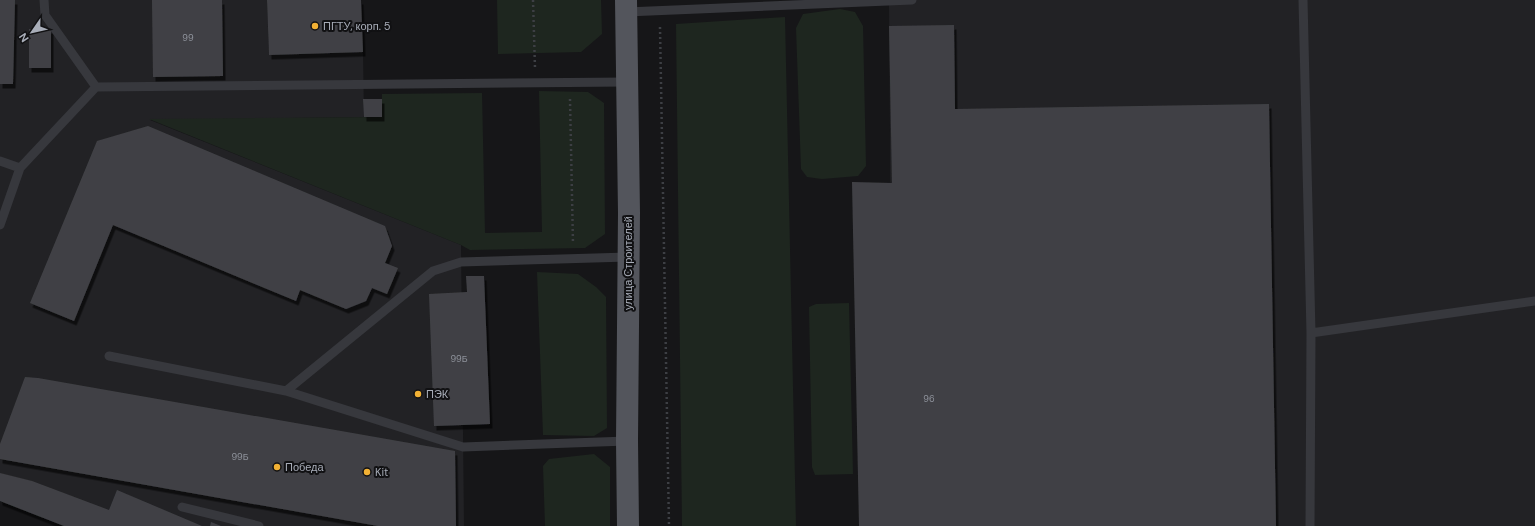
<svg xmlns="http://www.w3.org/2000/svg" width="1535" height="526" font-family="'DM Sans',sans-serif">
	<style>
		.built { fill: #222225 }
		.green { fill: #1e261f }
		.building { fill: #404145; filter: url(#shadow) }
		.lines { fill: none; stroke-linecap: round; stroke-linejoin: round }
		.path { stroke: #3d3f44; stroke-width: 2.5; stroke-dasharray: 2 3; stroke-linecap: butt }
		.service { stroke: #37383d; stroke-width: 9 }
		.primary { stroke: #53555c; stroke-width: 22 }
		.poi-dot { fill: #f2b134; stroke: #111113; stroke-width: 1.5 }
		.labels { text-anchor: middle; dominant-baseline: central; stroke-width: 4; stroke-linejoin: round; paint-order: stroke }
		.number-label { font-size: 9px; fill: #8e929b }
		.poi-label { font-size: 11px; fill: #a8adb8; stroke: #111113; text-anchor: start }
		.street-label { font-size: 11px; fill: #a8adb8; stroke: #111113 }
	</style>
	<defs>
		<filter id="shadow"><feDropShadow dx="2.5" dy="4.5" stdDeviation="0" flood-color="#0009"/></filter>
	</defs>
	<rect width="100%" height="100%" fill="#161618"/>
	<path class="built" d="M0,0H267L269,55L363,52L364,117L150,120L461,245L464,526H151L0,499Z
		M889,0H1535V526H893Z"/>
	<path class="green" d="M497,0H601L602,34L581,52L498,54Z
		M840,9L855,12L863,26L866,166L858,176L822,179L807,177L801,169L796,28L803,14Z
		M785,17L796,526H682L676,24Z
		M539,91L588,92L604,103L605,234L585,248L470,250L461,245L149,119L382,117V94L482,93L485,233L542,232Z
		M537,272L578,274L596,287L606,297L607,428L594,436L543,435Z
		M849,303L853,474L815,475L812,467L809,307L816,304Z
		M594,454L610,467V526H545L543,466L549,459Z"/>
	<path class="building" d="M0,0H15L13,84H0Z
		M152,0H222L223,76L153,77Z
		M267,0H361L363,52L269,55Z
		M954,25L955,109L1269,104L1276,526H859L852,182L892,183L889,26Z
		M29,29H51V68H29Z
		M363,99H382V117H364Z
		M148,126L385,226L392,246L385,263L398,268L387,294L372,288L366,301L346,309L300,290L296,301L113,225L74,321L30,303L97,141Z
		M466,276H484L490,424L434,426L429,294L467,292Z
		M25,377L38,378L455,451L456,526H378L0,459V444Z
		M0,473L32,481L109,510L117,490L202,526H64L0,501Z
		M211,522L221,526H210Z"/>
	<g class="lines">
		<path class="path" d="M533,0L535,68
			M660,27L669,526
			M570,99L573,244"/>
		<path class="service" d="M44,0L45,15L96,87
			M1303,0L1311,333L1310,526
			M626,12L912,0
			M0,161L20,168
			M0,225L20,168L96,87L627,82
			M1311,333L1535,301
			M109,356L286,391L463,447L627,441
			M286,391L433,271L461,262L628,257
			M182,507L259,526"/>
		<path class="primary" d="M626,0L629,213L627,441L628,526"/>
	</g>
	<g class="poi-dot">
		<circle cx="315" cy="26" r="4"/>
		<circle cx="418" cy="394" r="4"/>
		<circle cx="277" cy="467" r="4"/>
		<circle cx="367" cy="472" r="4"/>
	</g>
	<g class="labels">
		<g class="number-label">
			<text x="188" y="38">99</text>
			<text x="459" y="359">99Б</text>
			<text x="929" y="399">96</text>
			<text x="240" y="457">99Б</text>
		</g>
		<g class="poi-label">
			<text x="323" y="26">ПГТУ, корп. 5</text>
			<text x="426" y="394">ПЭК</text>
			<text x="285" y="467">Победа</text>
			<text x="375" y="472">Kit</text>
		</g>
		<g class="street-label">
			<text transform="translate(628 263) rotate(-90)">улица Строителей</text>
		</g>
	</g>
	<g transform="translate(32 32) rotate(236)" stroke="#111113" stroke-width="3" paint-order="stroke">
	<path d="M0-3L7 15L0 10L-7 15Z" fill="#a8adb8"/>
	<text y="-6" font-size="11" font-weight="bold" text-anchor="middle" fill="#a8adb8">N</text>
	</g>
</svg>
